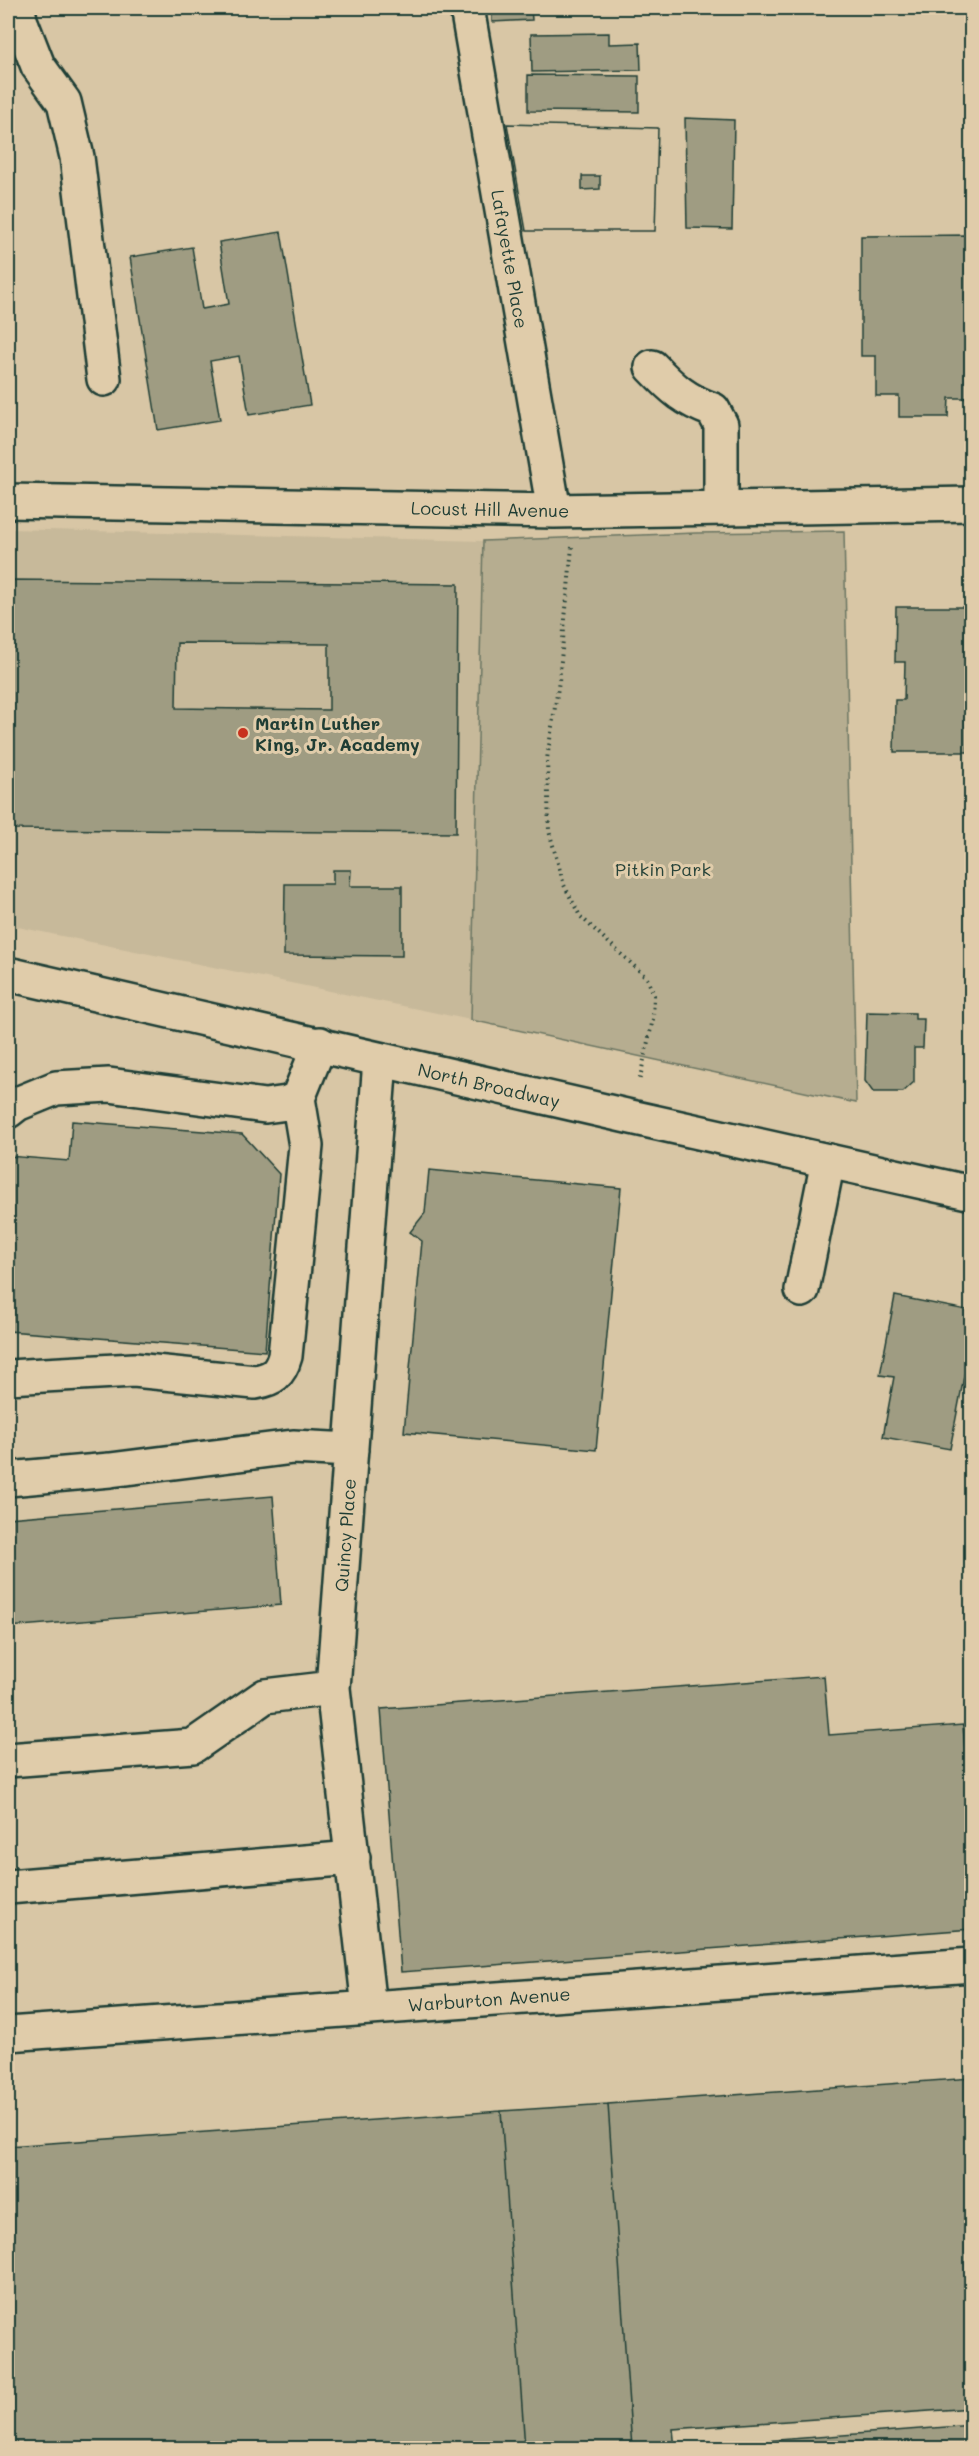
<svg xmlns="http://www.w3.org/2000/svg" width="979" height="2456" font-family="Mali,sans-serif">
	<style>
		.built { fill: #c7b99a }
		.green { fill: #b6ad90; stroke: #6a7562; stroke-width: 1.5 }
		.building { fill: #9f9c82; stroke: #1f3d34; stroke-width: 1.5; fill-rule: evenodd }
		.lines { fill: none; stroke-linecap: round; stroke-linejoin: round }
		.minor-casing { stroke: #1f3d34; stroke-width: 38 }
		.major-casing { stroke: #1f3d34; stroke-width: 38 }
		.path { stroke: #1f3d34; stroke-width: 4; stroke-dasharray: 1.5 4.5; stroke-linecap: butt }
		.minor { stroke: #e0ccaa; stroke-width: 33 }
		.major { stroke: #e0ccaa; stroke-width: 33 }
		.poi-dot { fill: #c8321e; stroke: #e0ccaa; stroke-width: 2 }
		.labels { text-anchor: middle; dominant-baseline: central; stroke-width: 6; stroke-linejoin: round; paint-order: stroke }
		.street-label { font-size: 18px; fill: #1f3d34; stroke: #e0ccaa }
		.poi-label { font-size: 18px; font-weight: bold; fill: #1f3d34; stroke: #e0ccaa; text-anchor: start }
		.park-label { font-size: 18px; fill: #274339; stroke: #e0ccaa }
	</style>
	<rect width="100%" height="100%" fill="#d8c6a5"/>
	<filter id="ink" filterUnits="userSpaceOnUse"><feTurbulence type="fractalNoise" baseFrequency=".0167" numOctaves="2"/><feDisplacementMap in="SourceGraphic" scale="12" xChannelSelector="R" yChannelSelector="G"/><feConvolveMatrix kernelMatrix="1 2 1 2 8 2 1 2 1" color-interpolation-filters="sRGB"/></filter>
	<g filter="url(#ink)">
		<path class="built" d="M8,529L483,541L471,1020L8,925Z"/>
		<path class="green" d="M844,531L856,1103L471,1020L483,541L696,533Z"/>
		<path class="building" d="M492,8H531L532,20L492,22Z
			M609,33V44L640,43L641,70L532,72L531,34Z
			M528,75L639,76V112L528,111Z
			M685,118L734,120L732,229L687,228Z
			M507,124L658,128L655,231H526ZM582,176H600V189L582,190Z
			M507,124L658,128L655,231H526Z
			M281,232L310,405L249,415L239,356L210,361L220,420L158,430L130,257L192,247L202,309L229,304L219,242Z
			M972,235V398H949L948,417H899V396H876V356H861V236Z
			M8,580L458,584L456,833L8,829ZM177,643L329,644V710L176,708Z
			M896,607H966L968,752H894L895,700H904L905,662H895Z
			M333,870H351L350,886H402V956L284,955L285,884H333Z
			M867,1012L915,1013V1019H924L923,1048H914V1082L903,1092H873L865,1081Z
			M72,1121L242,1134L279,1174L265,1351L8,1331V1156L69,1161Z
			M429,1170L621,1188L596,1450L404,1432L422,1241L410,1232L425,1213Z
			M895,1296L972,1311V1335L950,1449L883,1437L894,1377L880,1375Z
			M273,1496L281,1605L8,1627V1518Z
			M824,1676L829,1735L963,1725L972,1843V1929L401,1972L381,1709Z
			M972,2078V2408L673,2429L675,2448H632L608,2104Z
			M608,2104L632,2448H525L501,2111Z
			M501,2111L525,2448H8V2146Z
			M972,2425V2448H688V2447Z"/>
		<g class="lines">
			<g class="minor-casing">
				<path id="minor" d="M18,8L20,20L38,66L64,102L77,157L104,379
					M467,8L554,511
					M652,367C673,389 685,400 713,410L721,425V507
					M8,501L554,511L972,504
					M8,1111L17,1104L56,1088L109,1085L265,1106L287,1103L298,1098
					M802,1290L828,1161
					M8,1377L134,1370L255,1382C273,1379 280,1374 285,1356L306,1146L298,1098L320,1044
					M8,1479L110,1470L293,1447L351,1450
					M8,1760L193,1746L265,1696L333,1688
					M8,1887L353,1858
					M369,2008L333,1688L380,1060
					M8,2034L972,1965"/>
			</g>
			<g class="major-casing">
				<path id="major" d="M8,974L631,1117L972,1193"/>
			</g>
			<path class="path" d="M572,547L559,681L547,759L549,831L564,885L580,916L647,978L654,995L653,1019L639,1082"/>
			<use href="#minor" class="minor"/>
			<use href="#major" class="major"/>
		</g>
	</g>
	<circle class="poi-dot" cx="243" cy="733" r="6"/>
	<g class="labels">
		<g class="street-label">
			<text transform="translate(510 259) rotate(80)">Lafayette Place</text>
			<text transform="translate(490 509) rotate(1)">Locust Hill Avenue</text>
			<text transform="translate(489 1085) rotate(13)">North Broadway</text>
			<text transform="translate(345 1535) rotate(-86)">Quincy Place</text>
			<text transform="translate(489 1999) rotate(-4)">Warburton Avenue</text>
		</g>
		<g class="poi-label">
			<text x="255" y="723">Martin Luther<tspan x="255" dy="21">King, Jr. Academy</tspan></text>
		</g>
		<g class="park-label">
			<text x="663" y="869">Pitkin Park</text>
		</g>
	</g>
	<rect width="979" height="2456" fill="none" stroke="#e0ccaa" stroke-width="30"/>
	<rect x="15" y="15" width="949" height="2426" fill="none" stroke="#1f3d34" stroke-width="2" filter="url(#ink)"/>
</svg>
